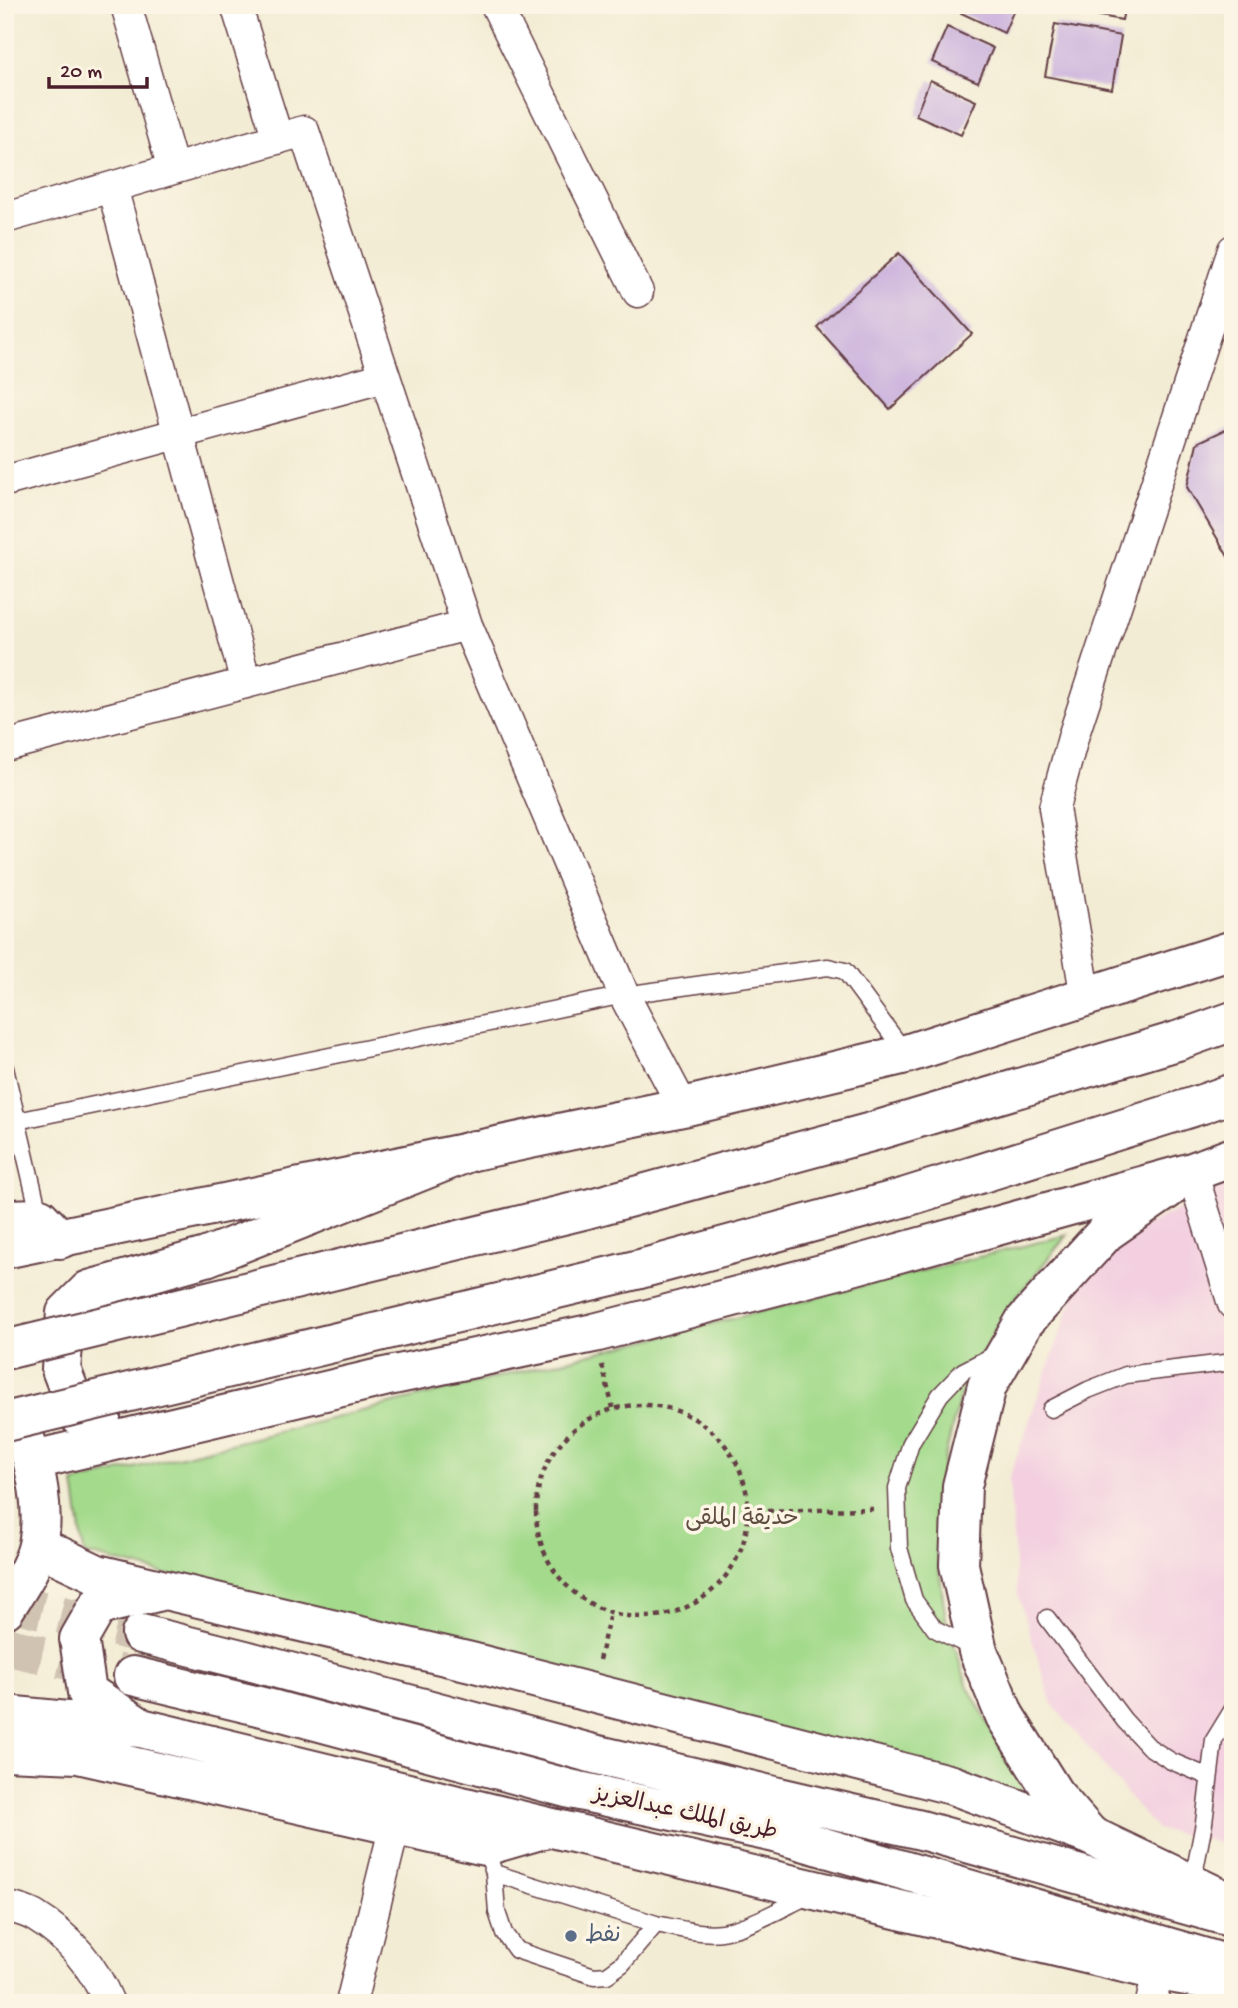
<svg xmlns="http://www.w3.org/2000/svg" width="1238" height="2008" font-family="'Gochi Hand','Playpen Sans Arabic',sans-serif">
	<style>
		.built { fill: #f3cfe0 }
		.green { fill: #a3da8b; stroke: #767c5b; stroke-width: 2 }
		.building { fill: #c8aedd }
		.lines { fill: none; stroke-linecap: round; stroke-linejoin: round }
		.trunk-tunnel { stroke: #d1c3b2; stroke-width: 38; stroke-dasharray: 38 19; stroke-linecap: butt }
		.service-casing { stroke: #633e44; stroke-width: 19 }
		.minor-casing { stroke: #633e44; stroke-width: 33 }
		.tertiary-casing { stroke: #633e44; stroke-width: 42 }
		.secondary-casing { stroke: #633e44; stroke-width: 42 }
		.primary-casing { stroke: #633e44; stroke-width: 42 }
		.trunk-casing { stroke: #633e44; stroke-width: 42 }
		.path { stroke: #633e44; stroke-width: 4.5; stroke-dasharray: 5 5; stroke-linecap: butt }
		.service { stroke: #fff; stroke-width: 16 }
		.minor { stroke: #fff; stroke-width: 30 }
		.tertiary { stroke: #fff; stroke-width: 38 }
		.secondary { stroke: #fff; stroke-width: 38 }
		.primary { stroke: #fff; stroke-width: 38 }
		.trunk { stroke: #fff; stroke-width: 38 }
		.primary-bridge-casing { stroke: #633e44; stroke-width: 42; stroke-linecap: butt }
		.primary-bridge { stroke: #fff; stroke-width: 38 }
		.service-dot { fill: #5c6f8a; stroke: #fcf5e5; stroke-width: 2.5 }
		.labels { text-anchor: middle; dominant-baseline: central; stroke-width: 7; stroke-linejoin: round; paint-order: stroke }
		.park-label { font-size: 23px; fill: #604e43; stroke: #fcf5e5 }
		.street-label { font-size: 23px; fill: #4a1f2b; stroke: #fcf5e5 }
		.service-label { font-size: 23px; fill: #4e5e75; stroke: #fcf5e5; text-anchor: start }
	</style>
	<rect width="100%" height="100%" fill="#fcf5e5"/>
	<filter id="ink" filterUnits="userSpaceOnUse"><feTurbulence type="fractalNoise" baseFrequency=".0143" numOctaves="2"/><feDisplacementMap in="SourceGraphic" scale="14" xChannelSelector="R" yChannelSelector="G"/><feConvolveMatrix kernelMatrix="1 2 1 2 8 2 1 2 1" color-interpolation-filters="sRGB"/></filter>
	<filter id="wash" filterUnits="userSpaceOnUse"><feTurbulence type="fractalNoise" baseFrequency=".00686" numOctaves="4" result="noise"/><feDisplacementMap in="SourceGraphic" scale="28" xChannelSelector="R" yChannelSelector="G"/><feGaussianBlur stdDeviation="1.57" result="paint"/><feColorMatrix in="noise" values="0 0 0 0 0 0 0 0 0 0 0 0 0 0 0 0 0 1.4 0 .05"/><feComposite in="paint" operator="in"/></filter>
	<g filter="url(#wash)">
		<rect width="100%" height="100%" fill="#f3ecd4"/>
		<path class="built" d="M1233,1180V1845L1156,1829L1052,1704L1017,1591L1009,1478L1087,1258Z"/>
		<path class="green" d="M1067,1235L1007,1309L962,1388L943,1464L937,1555L946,1620L968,1687L1027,1796L84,1553L74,1483Z"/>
		<g id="blocks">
			<path class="building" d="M962,5H1016L1004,33L959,12Z
				M1074,5H1125L1122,20L1073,11Z
				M1055,24L1121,36L1112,89L1045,76Z
				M947,27L993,48L978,82L932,62Z
				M930,80L976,101L961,135L916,115Z
				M899,253L972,334L890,409L817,327Z
				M1233,426V565L1187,487L1197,443Z"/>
		</g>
	</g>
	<g filter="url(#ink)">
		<use href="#blocks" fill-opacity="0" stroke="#633e44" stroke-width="2"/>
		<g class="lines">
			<path class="trunk-tunnel" d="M5,1601L141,1634
				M5,1646L133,1676"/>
			<g class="service-casing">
				<path id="service" d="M5,1068L40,1218
					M17,1121L624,995L828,967L845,971L906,1054
					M1051,1409L1088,1390L1126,1375L1233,1362
					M1047,1618L1124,1720L1149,1747L1171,1761L1209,1777
					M973,1648L935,1629L914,1600L899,1548L897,1488L911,1443L940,1395L963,1371L996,1354
					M485,1846L494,1873L497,1912L504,1933L516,1950L594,1976L607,1975L622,1964L656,1924C677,1928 701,1935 722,1932C753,1926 782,1908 810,1895
					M494,1873L656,1924
					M1192,1885L1204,1823L1214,1740L1233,1709"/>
			</g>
			<g class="minor-casing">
				<path id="minor" d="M126,5L173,169
					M236,5L278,139
					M496,5L638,292
					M112,187L246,683
					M5,218L304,131L467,625L624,995L683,1107
					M5,481L385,377
					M5,746L467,625
					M1086,998L1054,808L1074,734L1233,250
					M1192,1172L1233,1304
					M5,1906C15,1909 27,1911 36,1917C69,1937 94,1967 109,2003
					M351,2003L395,1825
					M1151,2003L1158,1971"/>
			</g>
			<g class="tertiary-casing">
				<path id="tertiary" d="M5,1249L683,1107L906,1054L1233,950"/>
			</g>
			<g class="secondary-casing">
				<path id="secondary" d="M5,1219L40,1218L60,1239
					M101,1417L79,1416L61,1369L66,1313L89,1290L206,1257L474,1150
					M34,1460L384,1377L594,1333L841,1269L1192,1172L1233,1157
					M38,1546L97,1574L471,1662L952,1785L1089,1835L1233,1904
					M5,1609C17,1590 33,1568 38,1545C45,1511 37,1468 24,1436
					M5,1715L141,1728L548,1827L1158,1971L1233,1984
					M137,1725L87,1692L79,1639L98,1606L157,1592
					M5,1751L78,1754L485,1846L547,1828
					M1088,1833L1054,1794L1005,1716L978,1651L959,1565L962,1486L987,1386L1024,1322L1106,1232L1168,1189"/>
			</g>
			<g class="primary-casing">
				<path id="primary" d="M1177,1041L1233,1021
					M1202,1104L1233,1093"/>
			</g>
			<g class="trunk-casing">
				<path id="trunk" d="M141,1634L245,1660L594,1754L921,1830L1233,1918
					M133,1676L275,1710L570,1789L775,1833L1233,1966"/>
			</g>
			<path class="path" d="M602,1365L613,1408
				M536 1511a106 106 0 1 1 212 0a106 106 0 1 1-212 0Z
				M748,1511L873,1509
				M599,1660L610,1613"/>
			<use href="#service" class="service"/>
			<use href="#minor" class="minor"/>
			<use href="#tertiary" class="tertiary"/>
			<use href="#secondary" class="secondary"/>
			<use href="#primary" class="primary"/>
			<use href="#trunk" class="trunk"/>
			<g class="primary-bridge-casing">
				<path id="primary-bridge" d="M5,1350L587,1209L875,1131L1177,1041
					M5,1422L640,1269L906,1197L1202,1104"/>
			</g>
			<use href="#primary-bridge" class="primary-bridge"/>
		</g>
	</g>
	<circle class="service-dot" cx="571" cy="1936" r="7"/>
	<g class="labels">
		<g class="park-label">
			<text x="742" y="1519">حديقة الملقى</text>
		</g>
		<g class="street-label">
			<text transform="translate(685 1814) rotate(12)">طريق الملك عبدالعزيز</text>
		</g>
		<g class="service-label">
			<text x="585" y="1936">نفط</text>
		</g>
	</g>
	<rect width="1238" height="2008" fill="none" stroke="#fcf5e5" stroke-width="28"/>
	<path d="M49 77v10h98v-10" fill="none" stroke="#4a1f2b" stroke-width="3.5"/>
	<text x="60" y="77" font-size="21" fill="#4a1f2b" stroke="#fcf5e5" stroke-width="5" paint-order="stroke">20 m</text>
</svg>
